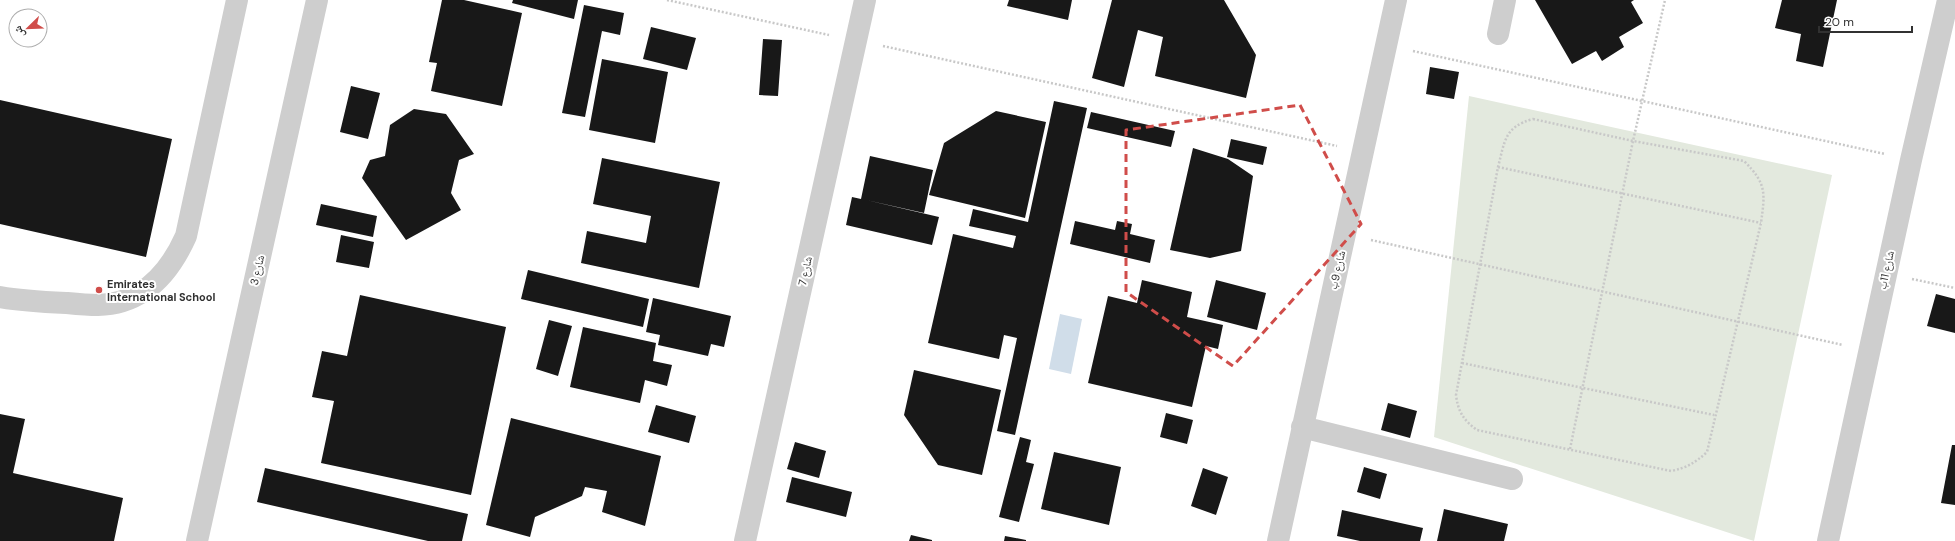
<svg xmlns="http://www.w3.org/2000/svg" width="1955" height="541" font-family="'DM Sans','Noto Naskh Arabic',sans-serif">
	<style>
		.green { fill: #e3e9de }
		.water { fill: #d0dde9 }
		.building { fill: #181818 }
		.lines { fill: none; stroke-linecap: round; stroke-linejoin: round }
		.path { stroke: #c8c8c8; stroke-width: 2.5; stroke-dasharray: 2 2; stroke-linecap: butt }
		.minor { stroke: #cecece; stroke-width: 22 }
		.marked { fill: none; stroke: #d04d4a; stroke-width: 3; stroke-dasharray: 8 5; stroke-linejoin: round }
		.poi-dot { fill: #d04d4a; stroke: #fff; stroke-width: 1.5 }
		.labels { text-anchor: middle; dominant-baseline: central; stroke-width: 4; stroke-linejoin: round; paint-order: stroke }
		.street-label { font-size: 11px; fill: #313131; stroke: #fff }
		.poi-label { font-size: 11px; font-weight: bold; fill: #313131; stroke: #fff; text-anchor: start }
	</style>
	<rect width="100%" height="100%" fill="#fff"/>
	<path class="green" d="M1469,96L1832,175L1754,541L1434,437Z"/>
	<path class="water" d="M1060,314L1082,319L1071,374L1049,369Z"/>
	<path class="building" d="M442,0H464L522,13L502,106L431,91L437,63L429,62Z
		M513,0H578L574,19L512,3Z
		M1009,0H1072L1068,20L1007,6Z
		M1112,0H1224L1256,55L1246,98L1155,76L1163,37L1138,30L1124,87L1092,78Z
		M1535,0H1634L1631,2L1643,23L1619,37L1624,47L1602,61L1596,51L1572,64Z
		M1782,0H1837L1823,67L1796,61L1801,34L1775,28Z
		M584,5L624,13L620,35L602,31L585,117L562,113Z
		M651,27L696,38L687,70L643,59Z
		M763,39L782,40L778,96L759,95Z
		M602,59L668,72L655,143L589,130Z
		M1430,67L1459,72L1454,99L1426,94Z
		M351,86L380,93L368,139L340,132Z
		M0,100L172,139L146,257L0,224Z
		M1054,101L1087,108L1015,435L997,431L1017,338L1004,335L999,359L928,343L953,234L1013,248L1016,236L969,226L973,209L1028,222Z
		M414,109L446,114L474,154L459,160L451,193L461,210L406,240L362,178L370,160L385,156L390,125Z
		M996,111L1046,122L1025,218L929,195L944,143Z
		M1091,112L1175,131L1171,147L1087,128Z
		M1231,139L1267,147L1263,165L1227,157Z
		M1193,148L1228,159L1253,176L1241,251L1210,258L1170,250Z
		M870,156L933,170L924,213L866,200L939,217L932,245L846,225L852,197L861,199Z
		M602,158L720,182L699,288L581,263L587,231L646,243L651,216L593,204Z
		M321,204L377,216L373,237L316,225Z
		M1075,221L1115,230L1117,221L1132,224L1130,234L1155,240L1150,263L1070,244Z
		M341,235L374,242L369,268L336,262Z
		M528,270L649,299L643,327L521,299Z
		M1142,280L1192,292L1187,317L1223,325L1218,349L1206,346L1192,407L1088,383L1108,296L1137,303Z
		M1216,280L1266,293L1257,330L1207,317Z
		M1936,294L1955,299V333L1927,326Z
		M360,295L506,327L471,495L321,463L334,401L312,397L322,351L347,356Z
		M653,298L731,316L724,347L711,344L708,356L658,345L660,335L646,332Z
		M549,320L572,326L558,376L536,369Z
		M583,327L656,343L653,361L672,365L667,386L645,380L640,403L570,387Z
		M914,370L1001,390L982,475L938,465L904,415Z
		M1388,403L1417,411L1410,438L1381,430Z
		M656,405L696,416L689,443L648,432Z
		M1166,413L1193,420L1187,444L1160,437Z
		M0,414L25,419L13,473L123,498L114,541H0Z
		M511,418L661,456L645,526L602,512L607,491L585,487L582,496L535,517L530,537L486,525Z
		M1020,437L1031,440L1026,462L1034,464L1019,522L999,517Z
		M795,442L826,451L819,478L787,469Z
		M1952,445H1955V505L1941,503Z
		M1054,452L1121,467L1109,525L1041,509Z
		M1364,467L1387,474L1380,499L1357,492Z
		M265,468L468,514L462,541H428L257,502Z
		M1203,468L1228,477L1216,515L1191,506Z
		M792,477L852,492L846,517L786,502Z
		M1444,509L1508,524L1504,541H1437Z
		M1342,510L1423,528L1420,541H1360L1337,536Z
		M911,535L932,540V541H909Z
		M1005,536L1026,540V541H1004Z"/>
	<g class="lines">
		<path class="path" d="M667,0L829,35
			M883,46L1337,146
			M1413,51L1885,154
			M1533,119L1633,141L1744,161C1767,184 1765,193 1761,223L1707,452C1695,463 1686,468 1671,471L1477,430C1463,420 1458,411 1456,395L1498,167C1505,141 1504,127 1533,119Z
			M1498,167L1761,223
			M1371,240L1843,345
			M1912,279L1955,288
			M1462,363L1714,415
			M1570,449L1633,141L1665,0"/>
		<path class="minor" d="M1498,34L1505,0
			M0,297C22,301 45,302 67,303C77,304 88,305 98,305C142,304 169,274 186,236L237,0
			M1302,427L1512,479
			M197,541L317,0
			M745,541L865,0
			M1278,541L1396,0
			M1828,541L1911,160L1948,0"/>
	</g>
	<path class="marked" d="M1300,105L1361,224L1233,366L1126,292V130Z"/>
	<circle class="poi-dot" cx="99" cy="290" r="4"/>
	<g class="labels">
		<g class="street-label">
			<text transform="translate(257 270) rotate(-77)">شارع 3</text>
			<text transform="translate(1337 270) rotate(-77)">شارع 9ب</text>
			<text transform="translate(1886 270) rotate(-78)">شارع 11ب</text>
			<text transform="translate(805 271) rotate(-78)">شارع 7</text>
		</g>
		<g class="poi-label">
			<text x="107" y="284">Emirates<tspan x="107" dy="13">International School</tspan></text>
		</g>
	</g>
	<g transform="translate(28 28) rotate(247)"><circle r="19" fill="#ffffff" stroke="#adadad"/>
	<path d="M0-3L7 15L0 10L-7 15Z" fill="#d04d4a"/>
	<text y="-6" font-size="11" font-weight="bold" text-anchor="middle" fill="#313131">ش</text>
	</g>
	<path d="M1819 26v6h93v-6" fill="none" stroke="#313131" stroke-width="2"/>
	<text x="1825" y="26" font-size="12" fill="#313131" stroke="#ffffff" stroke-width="3" paint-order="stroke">20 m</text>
</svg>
